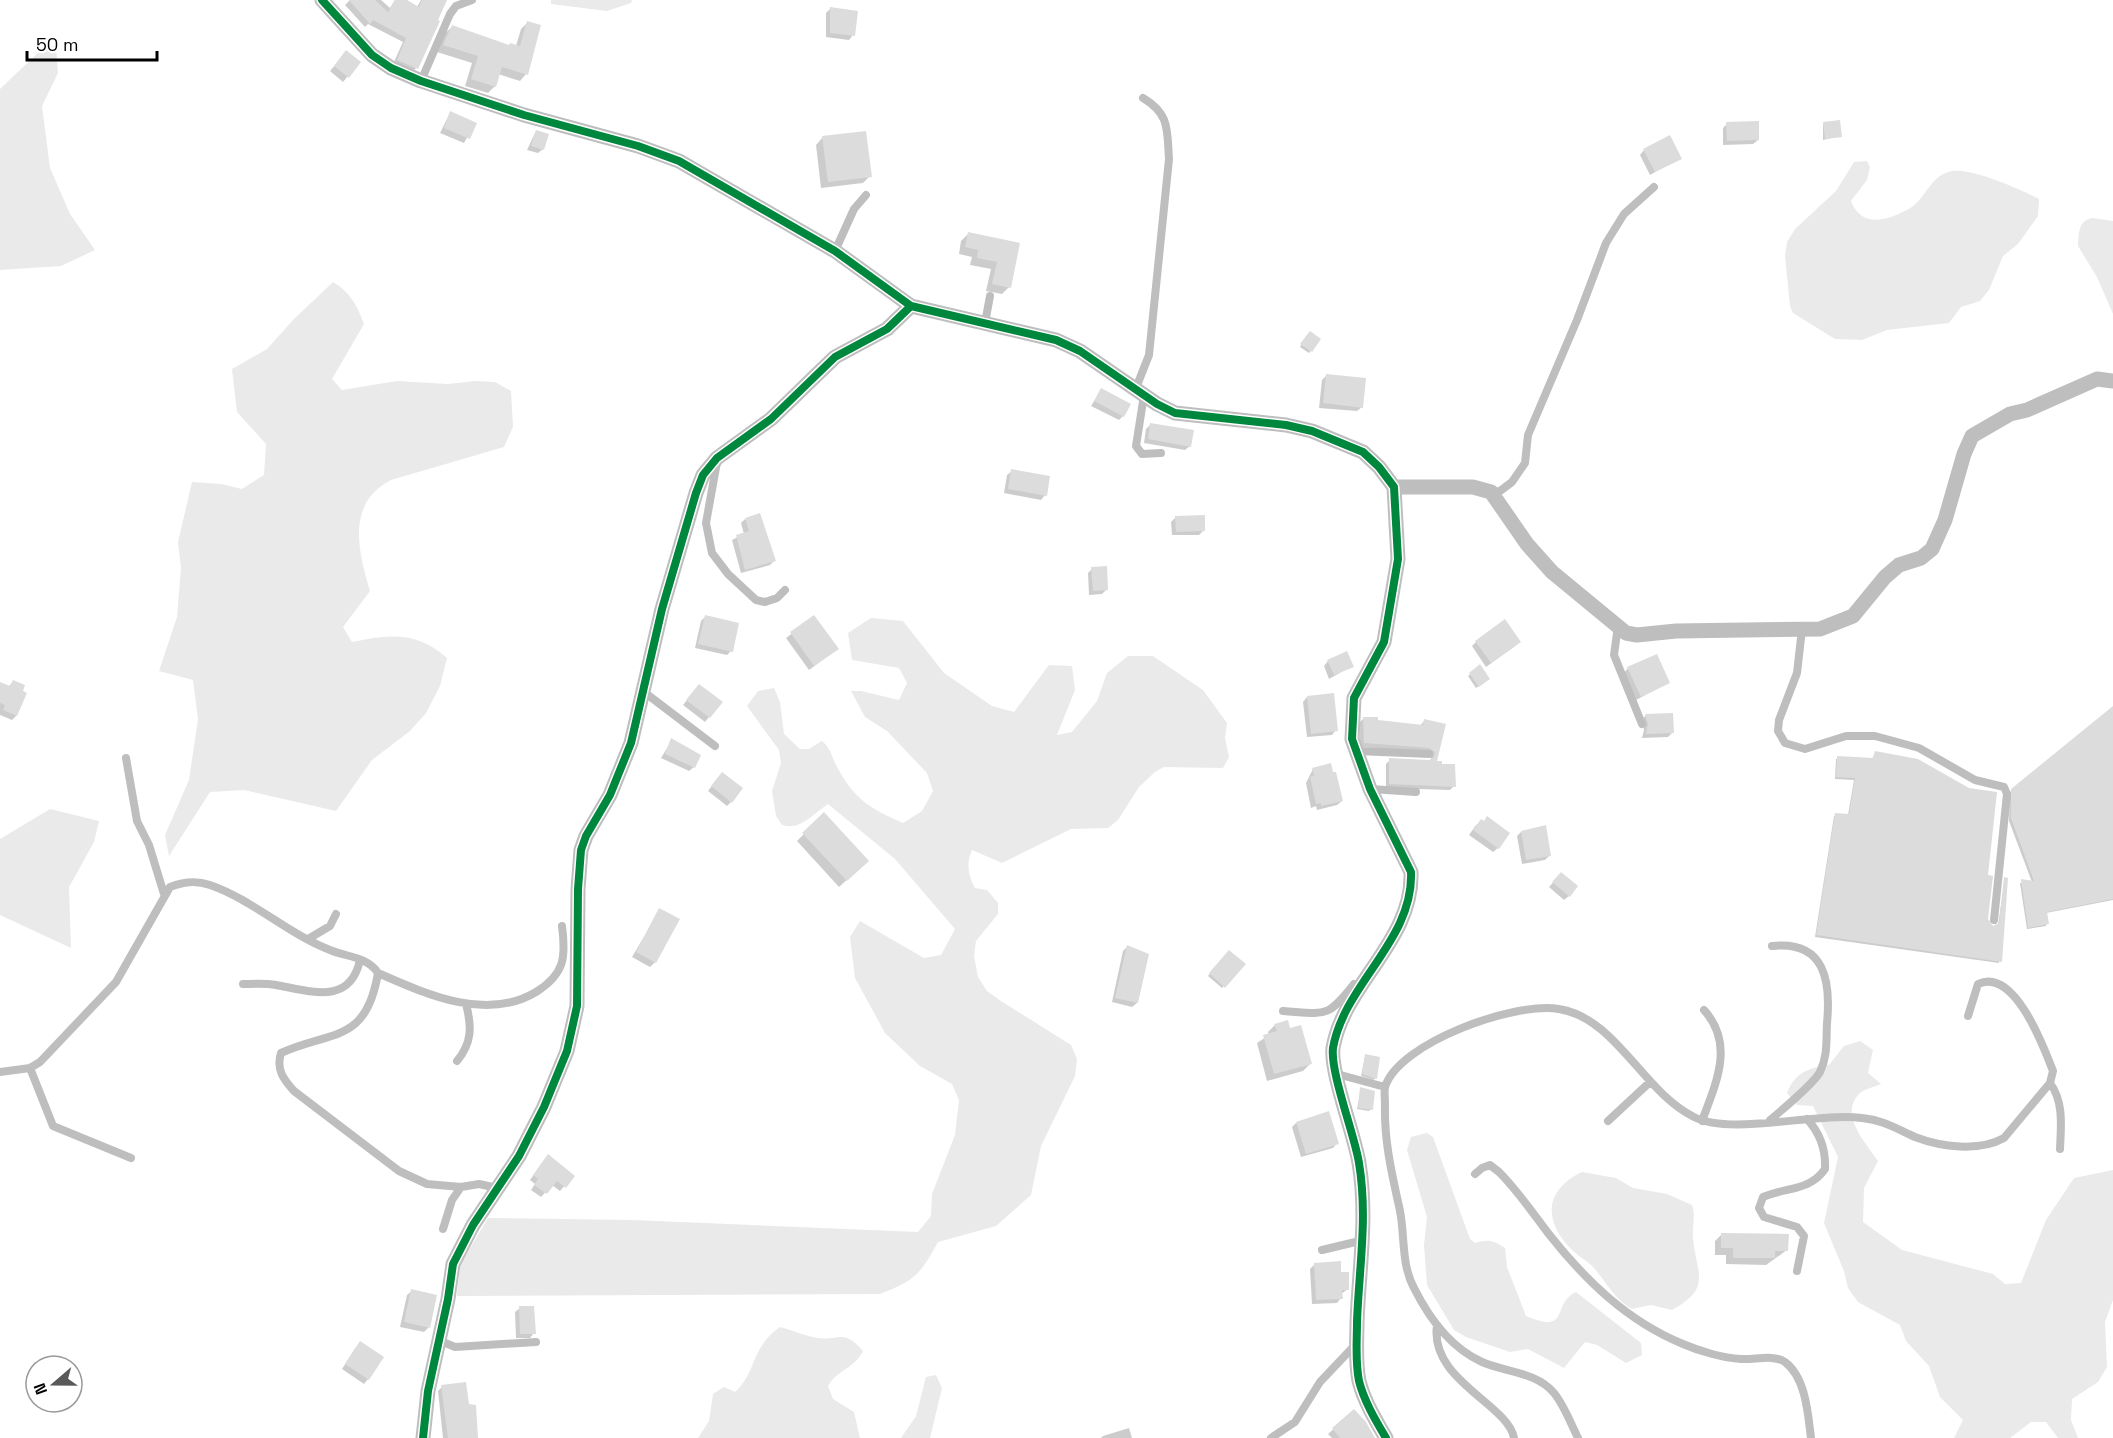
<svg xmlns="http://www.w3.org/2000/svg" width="2113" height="1438" font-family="'Space Grotesk',sans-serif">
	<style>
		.green { fill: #eaeaea }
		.shadow { fill: #0003 }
		.building { fill: #dcdcdc }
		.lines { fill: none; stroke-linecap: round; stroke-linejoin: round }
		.service { stroke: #bebebe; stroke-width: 8 }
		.minor { stroke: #bebebe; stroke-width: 15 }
		.cycleway-casing { stroke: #fff; stroke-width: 11 }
		.cycleway { stroke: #00873e; stroke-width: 8 }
	</style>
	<rect width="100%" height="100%" fill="#fff"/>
	<path class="green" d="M551,0H632L631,3L607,11L551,4Z
		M56,46L58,73L42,106L50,168L70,214L95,250L61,266L0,270V89L44,47Z
		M1867,161L1870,167L1867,180L1851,201C1862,230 1890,220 1912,207C1927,196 1931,175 1952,171C1973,168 2020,189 2039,199L2038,216L2018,244L2003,256L1989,290L1980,301L1961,307L1949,323L1887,330L1862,340L1835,339L1793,313L1790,306L1785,256L1787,242L1795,229L1836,191L1854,162Z
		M2092,218L2113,221V314L2097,277L2078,246C2079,233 2078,221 2092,218Z
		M333,282C350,292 357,305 364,324L332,379L342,390L397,381L448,384L475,381L495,382L511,391L513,427L504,447L391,480C346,503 358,551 370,591L343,627L352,642C388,634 418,631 447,658L440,686L426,713L410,731L372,760L336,811L244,790L210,792L169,856L165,835L189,780L198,719L193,680L159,671L177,617L181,568L178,542L192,482L221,484L242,489L264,475L266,444L237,412L232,369L267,349L293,320Z
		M871,618L903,621L944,673L992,706L1014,712L1049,665L1072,666L1075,690L1057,735L1072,732L1097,701L1107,673L1128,656H1153L1203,690L1227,723L1225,738L1229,757L1223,768L1164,767L1155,772L1139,787L1118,820L1108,828L1071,829L1002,863L972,850C966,864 968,875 975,888L987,890L998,903V914L976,941L974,956L978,977L987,991L1001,1001L1071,1045L1077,1059L1075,1076L1041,1146L1031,1195L996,1226L938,1242C920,1275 914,1281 880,1294L457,1296L460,1265L488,1218L632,1220L918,1232L931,1216L932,1194L955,1135L959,1100L952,1084L920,1066L885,1033L855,978L850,937L860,921L924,958L941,955L955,929L895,859L828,804C813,814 800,831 782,825L776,816L772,791L781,763L779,750L747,706L758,691L774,688L780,702L784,734L800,749H809L822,741C831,749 831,755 836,765C854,799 869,808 903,823L922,811L933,791L927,773L887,731L865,717L851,691H861L899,700L907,683L899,668L852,660L848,633Z
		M50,809L99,821L94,842L69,887L71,948L0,915V839Z
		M1860,1041L1873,1050L1868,1073L1881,1084C1874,1087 1864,1089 1859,1094C1839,1115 1866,1143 1878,1161L1864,1188L1863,1222L1902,1250L1993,1274L2005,1284L2021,1283L2046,1220L2074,1178L2113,1170V1300L2105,1322L2107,1367L2098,1382L2072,1399L2071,1420L2078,1438H2058L2046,1422H2031L2010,1438H1954L1963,1420L1940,1397L1929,1366L1906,1341L1900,1325L1858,1302L1848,1288L1844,1271L1824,1223L1838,1157L1813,1106L1797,1105L1787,1093C1795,1073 1807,1068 1829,1065L1844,1046Z
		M1427,1133L1433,1137L1470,1239L1475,1243C1488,1239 1493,1240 1505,1248L1507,1267L1526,1316C1571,1335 1551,1304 1576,1292L1641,1343L1642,1355L1626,1363L1597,1345L1585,1342L1564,1368L1528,1349L1510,1352L1466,1337L1454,1330L1427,1285L1424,1245L1427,1217L1407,1150L1411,1137Z
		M1582,1172L1616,1178L1633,1188L1667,1194L1692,1205C1696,1217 1692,1225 1693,1238C1696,1273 1713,1288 1672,1310L1651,1305L1632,1309C1614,1299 1607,1283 1594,1268C1588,1261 1579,1257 1572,1250C1543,1221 1544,1190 1582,1172Z
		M780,1327C792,1330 805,1336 817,1338C841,1341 843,1328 863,1351C855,1368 837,1370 828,1386L833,1399L854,1412L860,1438H698L709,1421L713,1394L724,1387L735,1392C757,1372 750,1348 780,1327Z
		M936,1375L942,1388L930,1438H901L916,1416L926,1377Z"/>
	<path class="shadow" d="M350,0H381L390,8L395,0H403L417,7L421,0H446L416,68L412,73L393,64L403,42L368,24L365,27L345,5Z
		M830,9L853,35L849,40L826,37V13Z
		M528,22L526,74L520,81L498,74L495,86L488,93L465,86L472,63L437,52L445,33L452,27L509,46H516L521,29Z
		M342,57L359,63L343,82L330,71Z
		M450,113L475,124L464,143L440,133Z
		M1727,124L1758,140L1753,144L1723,145V128Z
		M1823,124L1840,136L1823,140Z
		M536,131L543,149L538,153L527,150Z
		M823,137L870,176L863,183L821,188L816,145Z
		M1644,150L1680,158L1650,175L1640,155Z
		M968,234L1018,245L1009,287L1002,294L986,291L991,269L970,265L972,257L959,254L961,241Z
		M1308,334L1319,339L1309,353L1300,347Z
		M1326,376L1362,407L1357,411L1319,408L1322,380Z
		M1101,390L1123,416L1119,420L1091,406Z
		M1151,424L1190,446L1185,450L1144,443L1146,429Z
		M1012,471L1045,495L1041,500L1004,493L1007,475Z
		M1176,517L1204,530L1199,535H1172L1171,522Z
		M745,519L774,561L770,565L741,573L732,540L744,534L741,523Z
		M1092,569L1107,589L1102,594L1089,595L1088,573Z
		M705,617L731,651L727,655L695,648L701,621Z
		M814,617L832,653L809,670L786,638Z
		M1476,642L1515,646L1486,667L1472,646Z
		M1328,661L1352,666L1329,679L1324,666Z
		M1480,667L1487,680L1476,688L1468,676Z
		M1628,668L1668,683L1636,700L1624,673Z
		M13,682L16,716L12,720L0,715V683L8,687Z
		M695,690L720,703L705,722L683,705Z
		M1307,697L1336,730L1332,735L1307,737L1303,702Z
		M2113,708V900L2046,913V926L2027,929L2020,883L2032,882L2009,821L2010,792Z
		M1646,715L1672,733L1668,737L1642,738L1644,730L1642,720Z
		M1363,719L1420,726L1425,720L1444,725L1435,762L1454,786L1450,790L1386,788V764L1390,760L1431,762V756L1425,752L1360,747L1359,723Z
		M672,740L694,767L689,771L661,758Z
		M1875,753L1992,928L1998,925L2005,879L1999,963L1815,937L1834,816L1848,815L1854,780L1835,779L1836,759H1872Z
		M1313,769L1342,801L1337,805L1317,810L1316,806L1311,808L1306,783Z
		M718,778L731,802L727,806L708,791Z
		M824,814L860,868L839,887L797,841Z
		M1483,822L1498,848L1493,852L1469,835L1476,825Z
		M1521,832L1550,855L1545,860L1522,864L1517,836Z
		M1561,874L1569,896L1564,900L1549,887Z
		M660,910L655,962L650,967L632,957Z
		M1128,946L1137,1003L1132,1007L1112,1002L1123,951Z
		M1229,952L1244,964L1222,988L1208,976Z
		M1275,1025L1289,1030L1310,1064L1303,1071L1267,1081L1257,1043L1269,1035L1268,1032Z
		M1365,1056L1375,1078L1374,1080L1361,1076Z
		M1361,1088L1371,1109L1369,1111L1357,1109Z
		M1296,1123L1337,1143L1333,1148L1301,1157L1292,1127Z
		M544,1161L573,1176L560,1191L552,1185L541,1197L531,1190L535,1184L530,1180Z
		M1722,1234L1787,1250L1766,1265L1726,1264V1255H1715V1241Z
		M1315,1264L1340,1274L1348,1289L1341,1294V1298L1337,1303L1312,1304L1310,1269Z
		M412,1291L435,1296L428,1328L424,1332L400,1327L407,1295Z
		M520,1308L534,1333L530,1338H516L515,1312Z
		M356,1347L368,1379L364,1384L342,1369Z
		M442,1387L476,1438H443L438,1391Z
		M1354,1411L1372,1438H1332L1328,1434Z
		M1129,1428L1132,1438H1101L1103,1436Z"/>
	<path class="building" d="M349,0H375L388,12L395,0H407L419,7L422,0H447L438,20L440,21L418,69L397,60L406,38L373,20L370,24Z
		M830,7L858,11L855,36L830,33Z
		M527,21L541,25L528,75L502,67L496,87L471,79L478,56L443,45L452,25L509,45L510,43L520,46Z
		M346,50L361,62L349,78L334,66Z
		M450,111L477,123L470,139L444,128Z
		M1840,120L1842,137L1825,139L1823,122Z
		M1759,121V140L1727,141L1726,122Z
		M536,130L549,134L544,150L531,146Z
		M866,131L872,177L828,182L822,136Z
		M1670,135L1682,159L1655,172L1643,149Z
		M968,232L1020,243L1011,288L992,284L997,262L977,258L978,250L965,247Z
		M1310,331L1321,339L1312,352L1300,344Z
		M1326,374L1366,378L1363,408L1323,403Z
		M1101,388L1131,404L1124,417L1094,401Z
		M1150,423L1194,430L1191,447L1148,439Z
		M1011,469L1050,476L1047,496L1008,489Z
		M760,513L776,561L745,570L736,535L749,531L745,518Z
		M1205,515V531L1176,532L1175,516Z
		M1107,566L1108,590L1093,591L1091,567Z
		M705,615L739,623L733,652L698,644Z
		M814,615L839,649L814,666L790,632Z
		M1505,619L1521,642L1491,663L1475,641Z
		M1347,651L1354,667L1334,675L1327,660Z
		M1657,654L1670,683L1641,697L1627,667Z
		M1480,664L1490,679L1479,687L1469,673Z
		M13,680L25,685L23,691L27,693L17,716L3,710L5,705L0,703V682L10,686Z
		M699,684L723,702L710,718L686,700Z
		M1334,693L1338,731L1311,734L1307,696Z
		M2113,706V899L2047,912L2049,924L2028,928L2021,879L2034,881L2011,818V789Z
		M1673,713L1674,733L1646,734L1648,724L1645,714Z
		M1363,717H1378V720L1423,725L1424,719L1446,724L1437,761H1442V764H1455L1456,787L1389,784V758L1429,760L1434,757L1435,752L1429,748L1364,743Z
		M671,738L701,755L695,768L665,754Z
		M1875,751L1918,759L1969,788L1997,792L1988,875L1993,876L1988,919L1993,926L1999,923L2004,877L2008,878L2002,962L1816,935L1835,813L1849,814L1855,778L1836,777L1837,756L1873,758Z
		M1331,763L1333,772H1336L1343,801L1321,806V803L1316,804L1310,777L1314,776L1312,768Z
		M722,772L743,788L732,803L711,786Z
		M824,812L869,861L847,881L802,833Z
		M1487,816L1510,833L1499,849L1473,830L1481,819L1484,821Z
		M1546,825L1551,856L1526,860L1521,831Z
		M1561,872L1578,886L1570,897L1552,882Z
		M659,908L680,919L656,963L636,952Z
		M1127,945L1149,954L1138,1003L1115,998Z
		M1229,950L1246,964L1225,988L1209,973Z
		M1288,1020L1290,1028L1301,1025L1312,1064L1274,1074L1263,1035L1277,1031L1274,1024Z
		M1365,1054L1380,1057L1377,1079L1362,1074Z
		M1360,1087L1375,1091L1373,1110L1358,1108Z
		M1329,1111L1339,1144L1306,1154L1296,1122Z
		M548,1154L575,1176L566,1188L557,1181L547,1194L534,1185L538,1179L533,1175Z
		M1721,1233L1789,1234L1788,1251H1775V1258H1733V1248H1721Z
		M1341,1261V1272H1349V1290H1342L1343,1299L1316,1300L1314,1263Z
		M411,1289L437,1295L430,1328L404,1322Z
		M519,1306H534L536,1334H520Z
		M360,1341L384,1357L369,1380L345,1364Z
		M466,1382L469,1404L476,1405L478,1438H448L441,1385Z
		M1354,1409L1366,1422L1375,1438H1340L1332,1428Z"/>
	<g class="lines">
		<path class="service" d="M421,81L450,14L456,6L472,0
			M835,251L854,209L866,195
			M985,323L990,296
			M1136,388L1149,355L1169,159C1167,130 1170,114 1143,98
			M1144,395L1136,446L1142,454L1161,453
			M717,462L706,523L712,553L728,574L756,600L765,602L777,598L785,590
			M1491,492L1500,491L1512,482L1525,463L1528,435L1577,320L1606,243L1624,214L1654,187
			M1618,626L1614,655L1642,724
			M1802,629L1797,673L1779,720L1778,731L1785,743L1805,749L1846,736H1875L1919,748L1975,780L2004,787L2007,794L1994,920
			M644,692L715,746
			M1357,751L1429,754
			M126,758L137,821L149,845L164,894
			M1371,789L1416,792
			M308,939L330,926L336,914
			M378,973C426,994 486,1022 536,992C565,974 566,957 562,926
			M243,984C253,984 265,983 276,985C310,991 350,1006 360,960
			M1283,1011C1325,1014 1327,1019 1354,984
			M457,1061C472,1043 472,1027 466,1004
			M30,1068L53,1126L131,1158
			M0,1072L30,1068L40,1062L116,982L170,887C183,882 195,880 210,885C253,900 288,934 330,950C347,957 368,957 378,973C366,1044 332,1030 281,1053C276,1069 283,1079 294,1091L399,1171L427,1184L461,1187L479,1184L497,1188
			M1337,1074L1385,1087
			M2050,1083C2064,1102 2061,1126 2060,1149
			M1770,1120C1781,1111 1814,1083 1820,1072C1828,1055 1826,1041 1827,1023C1831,981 1825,940 1772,946
			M1608,1121L1650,1082
			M1702,1121C1716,1083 1735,1044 1704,1010
			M1475,1174L1482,1168L1490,1165L1499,1172C1518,1191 1532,1212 1548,1233C1585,1280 1627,1321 1683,1344C1699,1351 1723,1358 1741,1359C1755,1360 1773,1354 1785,1362C1806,1378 1808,1414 1811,1438
			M443,1229L452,1200L461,1187
			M1322,1250L1364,1240
			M1797,1271L1804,1236L1797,1227L1764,1217L1759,1208L1763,1197C1786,1187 1810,1191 1825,1169C1826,1149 1820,1133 1807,1119
			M1437,1325C1429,1380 1508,1404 1514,1438
			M438,1340L455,1347L536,1342
			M1271,1438L1295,1422L1320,1382L1356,1344
			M1578,1438C1571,1424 1564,1405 1554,1393C1537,1372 1505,1372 1482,1362C1451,1348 1429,1318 1414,1288C1401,1264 1405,1236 1400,1211C1392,1174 1384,1142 1385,1104C1385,1099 1384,1092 1385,1087C1399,1042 1517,1001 1559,1009C1616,1018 1643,1092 1694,1117C1731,1136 1816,1112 1862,1118C1883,1120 1897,1129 1915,1137C1941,1147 1979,1152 2004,1138L2050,1083L2053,1071C2043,1045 2014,967 1978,984L1968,1016"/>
		<path class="minor" d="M322,0L372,55L391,68L421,81L524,115L638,146L679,161L835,251L911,306L1056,340L1080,351L1157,404L1175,413L1286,425L1312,431L1363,452L1379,467L1394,487L1398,559L1384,642L1354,698L1352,739L1370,789L1411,872C1414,940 1344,984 1333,1048C1330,1072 1355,1136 1359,1163C1368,1217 1359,1268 1357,1322C1357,1341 1355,1361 1359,1381C1364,1401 1376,1421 1386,1438
			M1394,487H1473L1491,492L1527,544L1552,572L1626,633L1637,635L1676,631L1820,629L1853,616L1885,577L1899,565L1921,558L1932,549L1945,520L1964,454L1972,436L2010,414L2027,410L2097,379L2113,381
			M423,1438L428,1391L448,1299L453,1264L473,1225L519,1156L544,1107L567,1051L577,1006L578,889L581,850L586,836L610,795L631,743L662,609L696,493L703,475L717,458L771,419L835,357L887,329L911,306"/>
		<g class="cycleway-casing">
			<path id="cycleway" d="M322,0L372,55L391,68L421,81L524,115L638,146L679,161L835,251L911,306L1056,340L1080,351L1157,404L1175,413L1286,425L1312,431L1363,452L1379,467L1394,487L1398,559L1384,642L1354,698L1352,739L1370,789L1411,872C1414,940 1344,984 1333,1048C1330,1072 1355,1136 1359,1163C1368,1217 1359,1268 1357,1322C1357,1341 1355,1361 1359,1381C1364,1401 1376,1421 1386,1438
				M423,1438L428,1391L448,1299L453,1264L473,1225L519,1156L544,1107L567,1051L577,1006L578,889L581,850L586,836L610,795L631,743L662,609L696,493L703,475L717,458L771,419L835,357L887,329L911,306"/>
		</g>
		<use href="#cycleway" class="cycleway"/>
	</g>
	<g transform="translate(54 1384) rotate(250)"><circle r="28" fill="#ffffff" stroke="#999999" stroke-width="1.5"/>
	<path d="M0-4.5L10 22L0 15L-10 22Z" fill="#595959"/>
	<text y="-9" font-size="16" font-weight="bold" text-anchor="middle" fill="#000000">N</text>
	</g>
	<path d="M27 51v9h130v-9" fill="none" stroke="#000000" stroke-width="3"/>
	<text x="36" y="51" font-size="18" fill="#000000" stroke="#ffffff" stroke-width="4.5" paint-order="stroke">50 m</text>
</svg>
